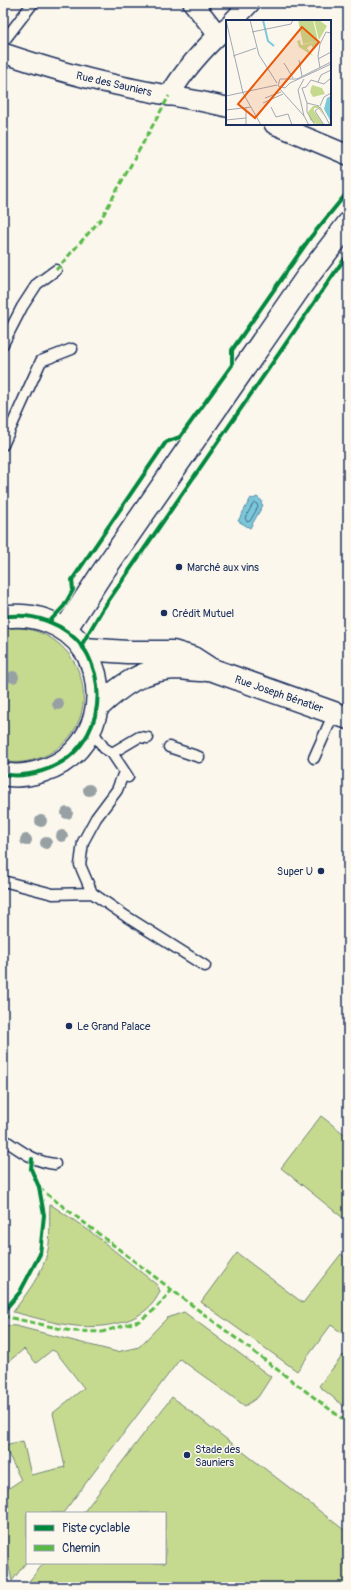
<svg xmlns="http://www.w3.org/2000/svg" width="351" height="1590" font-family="Pangolin,sans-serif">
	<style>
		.green { fill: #c6da8f; stroke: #708476 }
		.water { fill: #7bc8d9; stroke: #558ba8 }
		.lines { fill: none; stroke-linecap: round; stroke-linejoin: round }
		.shore { stroke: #416c8f; stroke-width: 1 }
		.service-casing { stroke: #1b2f5e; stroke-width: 13 }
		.minor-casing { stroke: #1b2f5e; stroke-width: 22 }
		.tertiary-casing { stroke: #1b2f5e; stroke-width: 25 }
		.secondary-casing { stroke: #1b2f5e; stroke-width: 25 }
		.service { stroke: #fbf7ec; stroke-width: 10 }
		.minor { stroke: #fbf7ec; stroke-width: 19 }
		.tertiary { stroke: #fbf7ec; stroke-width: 22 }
		.secondary { stroke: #fbf7ec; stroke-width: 22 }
		.quiet { stroke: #58b947; stroke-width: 3; stroke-dasharray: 6 3; stroke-linecap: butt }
		.cycleway-casing { stroke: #fbf7ec; stroke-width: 6 }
		.cycleway { stroke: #00873e; stroke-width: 4 }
		.tree { fill: #97a1a4 }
		.poi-dot { fill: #1b2f5e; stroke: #fbf7ec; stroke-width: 1.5 }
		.labels { text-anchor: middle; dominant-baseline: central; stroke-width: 3; stroke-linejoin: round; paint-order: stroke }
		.street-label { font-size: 11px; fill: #1b2f5e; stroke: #fbf7ec }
		.poi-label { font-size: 11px; fill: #1b2f5e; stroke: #fbf7ec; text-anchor: start }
		.inset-river { fill: none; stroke: #7bc8d9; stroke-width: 2 }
		.inset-road { fill: none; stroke: #a1a7b3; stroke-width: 1 }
		.view { fill: #e8590c; fill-opacity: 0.15; stroke: #e8590c; stroke-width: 2 }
		.inset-edge { fill: none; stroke: #1b2f5e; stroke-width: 2 }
	</style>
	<rect width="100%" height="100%" fill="#fbf7ec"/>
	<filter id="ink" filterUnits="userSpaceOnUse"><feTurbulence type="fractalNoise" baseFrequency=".025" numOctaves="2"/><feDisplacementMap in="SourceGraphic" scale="8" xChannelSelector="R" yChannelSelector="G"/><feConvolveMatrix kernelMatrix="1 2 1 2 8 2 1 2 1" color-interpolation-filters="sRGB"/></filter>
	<g filter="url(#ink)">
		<path class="green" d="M11,628C18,628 26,628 32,630C94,647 103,732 42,757C29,762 16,764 3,761V629Z
			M321,1116L348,1137V1222L281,1168Z
			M50,1204L91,1232L157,1285L160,1291C148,1322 106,1329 76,1326C55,1324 34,1317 13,1312C27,1293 43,1273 48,1250C51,1235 49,1219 50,1204Z
			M237,1253L303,1303L341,1254L348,1260V1337L331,1325L297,1371L201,1302Z
			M184,1312L271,1377L258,1397L245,1406L180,1359L63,1513H27V1561L12,1581L9,1567L3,1551V1492L21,1480L4,1445L23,1441L31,1475L65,1467L53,1413L84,1388L56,1352L52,1350L36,1363L24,1349L3,1366V1325L16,1326L117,1352L139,1347L167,1318Z
			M343,1355L348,1359V1406L346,1408L319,1386Z
			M172,1397L348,1533V1587L25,1586L44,1563H165V1513H83Z"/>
		<path class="water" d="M257,497L262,501L261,504L263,505L250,528L238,521L251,498L253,499Z"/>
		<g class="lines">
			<path class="shore" d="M255,503L257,504L258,507L250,521L247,522L245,518L253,504Z"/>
			<g class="service-casing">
				<path id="service" d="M3,42L33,3
					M3,344L22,307L37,284L56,270
					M3,445L41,361L72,349
					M91,729L104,748L112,753L128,777
					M169,747L199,757
					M112,753L139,737L148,738
					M314,758L334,713
					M3,881L53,894L92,893L127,917L205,966
					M92,893L80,865L83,842L96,818L117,790L124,772
					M3,1139C20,1150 34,1162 55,1164"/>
			</g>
			<g class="minor-casing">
				<path id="minor" d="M193,3L218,35
					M233,21L250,3
					M3,53C39,65 75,76 112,84C151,93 189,98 227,107
					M169,96C183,72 206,46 227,27
					M274,124L348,155"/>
			</g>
			<g class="tertiary-casing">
				<path id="tertiary" d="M65,630L100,576L305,280L348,224
					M84,649L127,652H173L193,658L210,669L348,718
					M97,708C120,686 143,669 175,668C184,668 193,670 203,670"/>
			</g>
			<g class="secondary-casing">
				<path id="secondary" d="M3,617C33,612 66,623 84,649C90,656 92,666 95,674C105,717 84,758 42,771C29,775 16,777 3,774"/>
			</g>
			<use href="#service" class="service"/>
			<use href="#minor" class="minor"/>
			<use href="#tertiary" class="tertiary"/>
			<use href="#secondary" class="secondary"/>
			<path class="quiet" d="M56,270L101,219L169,96
				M39,1188L172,1290L348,1423
				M3,1316L71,1331L102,1332L139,1321L153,1311L172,1290"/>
			<g class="cycleway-casing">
				<path id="cycleway" d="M3,617C33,612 66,623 84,649C90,656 92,666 95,674C105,717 84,758 42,771C29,775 16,777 3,774
					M49,622L64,606L73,590L72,580L166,442L180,437L232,365V350L310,238L346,194L348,190
					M81,646L102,610L340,265L348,255
					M3,1312L20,1292L40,1254L44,1215L39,1187L31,1169L32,1159"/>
			</g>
			<use href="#cycleway" class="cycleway"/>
		</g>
		<g class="tree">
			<circle cx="13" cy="677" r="6"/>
			<circle cx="58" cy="704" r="6"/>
			<circle cx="89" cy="790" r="6"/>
			<circle cx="67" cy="813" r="6"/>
			<circle cx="41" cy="821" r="6"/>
			<circle cx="62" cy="836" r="6"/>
			<circle cx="26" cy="840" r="6"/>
			<circle cx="46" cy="843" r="6"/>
		</g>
	</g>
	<g class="poi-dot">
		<circle cx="179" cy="567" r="4"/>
		<circle cx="164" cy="613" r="4"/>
		<circle cx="321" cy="871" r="4"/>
		<circle cx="69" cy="1026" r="4"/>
		<circle cx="187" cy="1455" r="4"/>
	</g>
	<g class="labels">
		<g class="street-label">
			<text transform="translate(114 84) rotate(13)">Rue des Sauniers</text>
			<text transform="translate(279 694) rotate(19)">Rue Joseph Bénatier</text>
		</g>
		<g class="poi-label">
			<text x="187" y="567">Marché aux vins</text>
			<text x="172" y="613">Crédit Mutuel</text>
			<text x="313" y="871" text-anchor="end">Super U</text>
			<text x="77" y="1026">Le Grand Palace</text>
			<text x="195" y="1449">Stade des<tspan x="195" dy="13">Sauniers</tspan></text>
		</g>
	</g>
	<g transform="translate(226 20)">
		<rect width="105" height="105" fill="#fbf7ec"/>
		<path d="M72,0H87L92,21L77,24ZM88,0H93L101,6L93,20ZM74,20L75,25L92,21L87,28L85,25L81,28L87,36L73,27L71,21ZM86,65L96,68L99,74L87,77L84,72ZM87,86H93L98,96L92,88H88V91L98,105H92L84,100L82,92Z" fill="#c6da8f"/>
		<path d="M105,76V102L98,89L101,78Z" fill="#7bc8d9"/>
		<path class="inset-river" d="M37,0L42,21L48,26"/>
		<path class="inset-road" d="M0,0L17,73L35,105M24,0L33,35L51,63M26,12L65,4L67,0M7,36L30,28M92,39L105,32M73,40L76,56M105,42L71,59H54L52,66L59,68L64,63L105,44M58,43L67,58M94,48L92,36L94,24L100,12L105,13M78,59L72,70L78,96M92,62L95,55L105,50M53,68L78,96L83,105M0,76L51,65M39,78L55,72M37,83L57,74M81,83L93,86M94,86L98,77L105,73M45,87L50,97L62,94L66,105M94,87L89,91L98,105M94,87L104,105M20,88V105M0,90L25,87M0,100L20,98M89,105L81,92V83L76,68L80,67L85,60L98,64L105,58"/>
		<path class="view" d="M76,7L93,22L29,98L12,84Z"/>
		<rect width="105" height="105" class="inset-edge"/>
	</g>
	<rect width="351" height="1590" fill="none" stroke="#fbf7ec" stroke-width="16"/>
	<rect x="8" y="8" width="335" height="1574" fill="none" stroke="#1b2f5e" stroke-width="1.5" filter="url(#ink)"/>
	<rect x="26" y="1512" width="140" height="52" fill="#fbf7ec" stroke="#a1a7b3"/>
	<rect x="34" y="1525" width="20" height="6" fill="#00873e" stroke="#a1a7b3"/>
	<text x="62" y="1532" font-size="12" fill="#1b2f5e">Piste cyclable</text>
	<rect x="34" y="1545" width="20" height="6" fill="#58b947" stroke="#a1a7b3"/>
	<text x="62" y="1552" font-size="12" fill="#1b2f5e">Chemin</text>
</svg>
